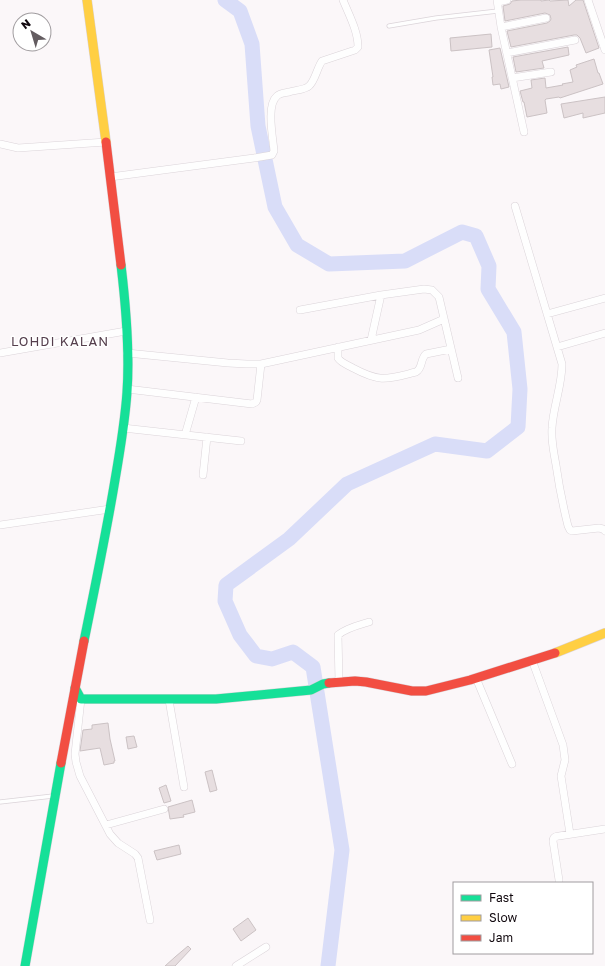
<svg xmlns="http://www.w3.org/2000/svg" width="605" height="966" font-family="'Golos Text',sans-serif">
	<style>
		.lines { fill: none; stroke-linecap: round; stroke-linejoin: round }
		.river { stroke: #d9ddf8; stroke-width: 15 }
		.building { fill: #e7dee0; stroke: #cbc2c4 }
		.lane-casing { stroke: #dbd4d9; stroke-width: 5 }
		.street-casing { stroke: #dbd4d9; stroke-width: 8 }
		.fast-casing { stroke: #dbd4d9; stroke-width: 10 }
		.slow-casing { stroke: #dbd4d9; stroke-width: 10 }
		.jam-casing { stroke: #dbd4d9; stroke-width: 10 }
		.lane { stroke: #fefefe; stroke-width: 3.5 }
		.street { stroke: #fefefe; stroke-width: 7 }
		.fast { stroke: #16e098; stroke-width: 9 }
		.slow { stroke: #ffcf43; stroke-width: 9 }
		.jam { stroke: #f24e42; stroke-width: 9 }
		.labels { text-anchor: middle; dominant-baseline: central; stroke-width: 3; stroke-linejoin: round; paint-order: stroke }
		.quarter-label { font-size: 13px; letter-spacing: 1px; fill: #553f4d; stroke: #fff }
	</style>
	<rect width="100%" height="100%" fill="#fbf7f9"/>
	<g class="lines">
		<path class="river" d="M225,0L240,11L252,44L258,126L275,207L297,245L329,264L405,261L462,232L476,236L489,266L488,289L514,332L520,389L518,427L487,451L435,444L347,484L289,539L226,585L225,601L240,635L256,656L272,659L293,652L313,667L342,850L328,966"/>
	</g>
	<path class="building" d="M521,0H541V1L549,0L550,1L568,0L569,6L576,0H583L599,48L586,53L580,38L577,35H574L511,47L507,31L547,23L550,21L551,19L550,15L545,13L505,21L503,6L510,4L512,1Z
		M491,34L492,47L451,51L450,38Z
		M568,47L569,55L542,61L544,68L516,72L513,57Z
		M500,48L509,87L501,89L500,84L493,85L492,77H493L489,50Z
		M594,59L598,73H599L603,84L560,98L559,97L546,99L545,100L547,113L527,117L524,102H523L520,91L532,88L531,80L545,78L546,88L563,85L562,84L573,82L570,70L577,67L576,65Z
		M605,97V113L583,118V113L564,118L561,104Z
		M108,723L110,739L115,761H114V763L104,765L100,748L80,751L83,730L92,729V725Z
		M134,736L137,747L128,749L126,737Z
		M212,770L217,790L210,792L205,772Z
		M166,785L171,801L164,803L159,788Z
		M192,800L195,812L183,815L184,817L170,819L168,807Z
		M179,845L181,854L157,860L154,851Z
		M248,918L256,930L241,941L233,929Z
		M188,946L191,949L175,966H165L175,957Z"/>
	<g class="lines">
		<g class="lane-casing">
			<path id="lane" d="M389,26L436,18L498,11
				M0,802L53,796"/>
		</g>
		<g class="street-casing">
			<path id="street" d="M497,0L501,27L524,132
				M588,0L605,50
				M498,2L507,0
				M501,27L546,18
				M507,53L575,40
				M512,78L551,72
				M0,144L18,148L106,142
				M110,177L254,158L272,155L274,151C273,138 266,105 277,96C280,93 285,93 289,92C295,90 305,90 309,86C315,81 317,68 322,61L355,50L358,47C358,31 349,15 343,0
				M515,206L562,364C562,386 553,407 552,428C551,441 554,453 556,465C559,486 563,506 568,526L570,530L572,531L599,528L603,529L605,531
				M300,310L381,295L424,289L432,290L439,297L458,378
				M547,314L605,298
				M371,340L381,295
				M338,347V358C341,363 348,365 353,368C381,383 387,379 416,372C423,368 420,359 426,354L451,349
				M557,347L605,333
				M0,353L126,331
				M127,353L228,363L247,364H261L419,330L444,319
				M127,389L252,404L256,402L257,400L261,364
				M123,428L241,441
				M185,435L196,397
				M203,475L207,437
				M0,525L110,509
				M532,660L563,745L565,760L561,776L570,834
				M476,678L512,764
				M339,682L338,635C346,628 359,625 369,622
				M81,699L75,754L76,762L80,776L110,834L118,843L135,854L138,858L150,920
				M169,700L184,787
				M106,825L164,809
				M559,880L553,841C553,837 556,836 559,836L605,829
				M236,966L266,947"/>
		</g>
		<g class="fast-casing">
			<path id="fast" d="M84,641C95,587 106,534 115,480C120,451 125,422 127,392C130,350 126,307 121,265
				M75,688L81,699H216L311,690L323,684L329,683
				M25,966L61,763"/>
		</g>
		<g class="slow-casing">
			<path id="slow" d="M87,0L106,142
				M555,653L605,633"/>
		</g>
		<g class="jam-casing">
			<path id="jam" d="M106,142L121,265
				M329,683L355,681L366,682L412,691H426L470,680L555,653
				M61,763L84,641"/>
		</g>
		<use href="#lane" class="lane"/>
		<use href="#street" class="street"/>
		<use href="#fast" class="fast"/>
		<use href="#slow" class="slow"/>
		<use href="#jam" class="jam"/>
	</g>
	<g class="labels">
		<g class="quarter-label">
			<text x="60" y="341">LOHDI KALAN</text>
		</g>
	</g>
	<rect x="453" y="882" width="140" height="72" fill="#ffffff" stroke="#a09c9f"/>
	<rect x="461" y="895" width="20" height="6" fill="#16e098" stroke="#a09c9f"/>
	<text x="489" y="902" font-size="12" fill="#11080e">Fast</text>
	<rect x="461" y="915" width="20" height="6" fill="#ffcf43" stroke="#a09c9f"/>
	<text x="489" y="922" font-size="12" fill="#11080e">Slow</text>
	<rect x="461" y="935" width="20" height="6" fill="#f24e42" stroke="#a09c9f"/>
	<text x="489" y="942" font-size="12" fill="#11080e">Jam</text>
	<g transform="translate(32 32) rotate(322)"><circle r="19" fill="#ffffff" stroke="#a09c9f"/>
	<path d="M0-3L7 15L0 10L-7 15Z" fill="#635c60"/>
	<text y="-6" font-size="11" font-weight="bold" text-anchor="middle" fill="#11080e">N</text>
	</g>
</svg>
